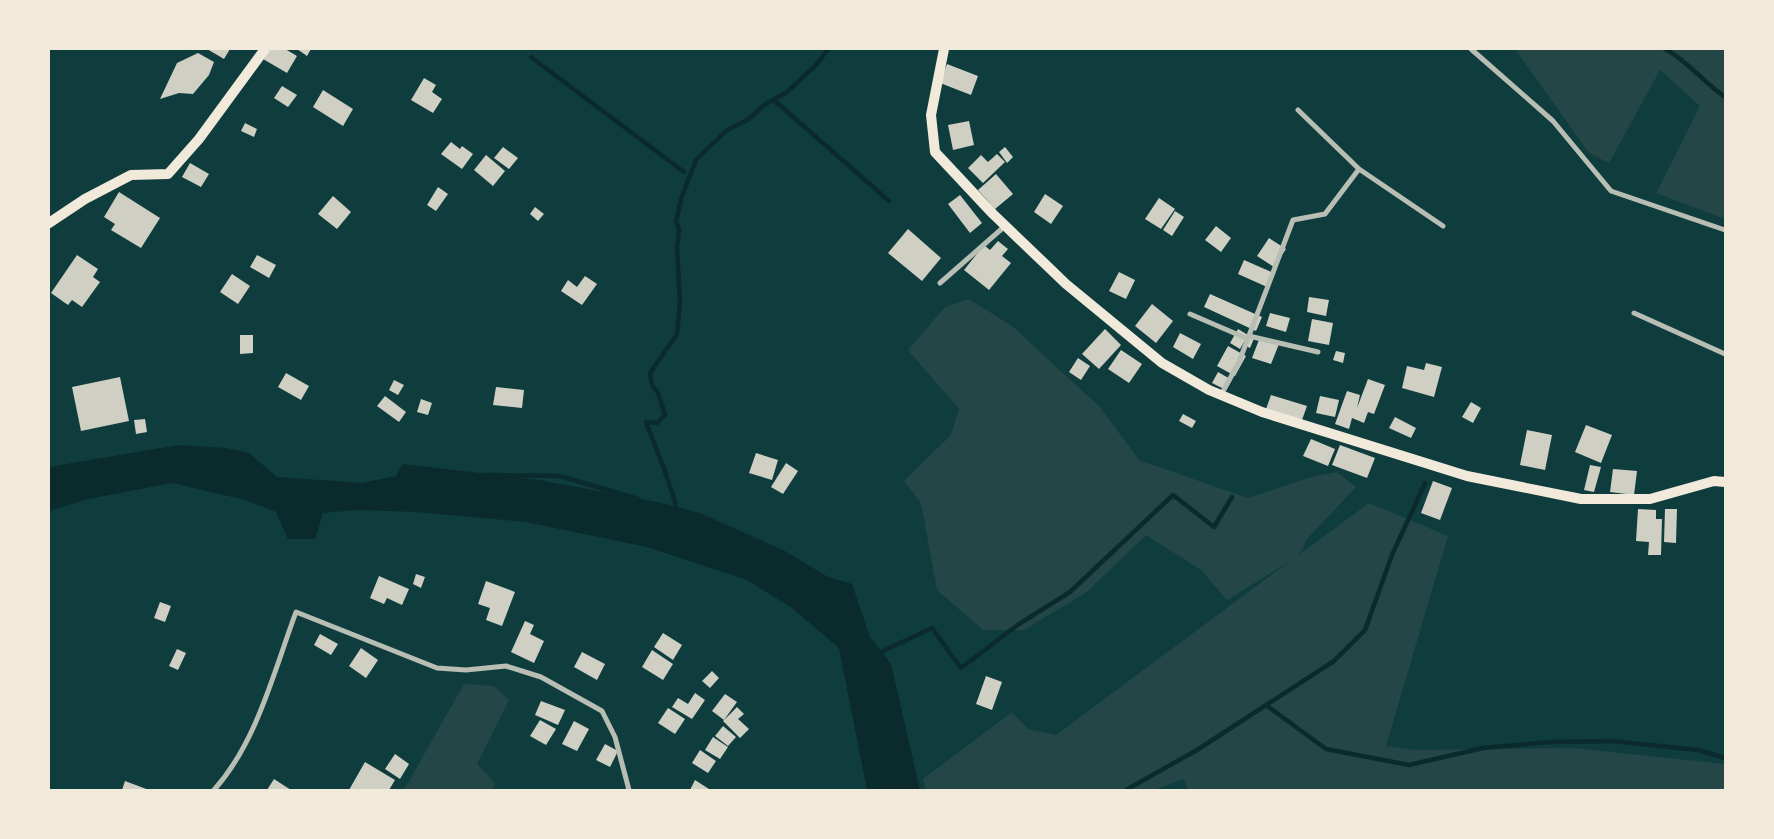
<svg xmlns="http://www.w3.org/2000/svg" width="1774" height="839" font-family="Rubik,sans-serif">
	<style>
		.green { fill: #244646 }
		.water { fill: #0a2a2b }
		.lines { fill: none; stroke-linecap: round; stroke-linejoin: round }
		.stream { stroke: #0a2a2b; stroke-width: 4.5 }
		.building { fill: #cfcfc3 }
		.minor { stroke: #b8beb3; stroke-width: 5 }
		.secondary { stroke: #f1e9da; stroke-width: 10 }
	</style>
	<rect width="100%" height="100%" fill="#0f3d3e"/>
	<path class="green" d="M1515,49H1725V219L1656,193L1700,106L1660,70L1609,163L1589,153Z
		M969,299L1012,326L1100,407L1139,460L1248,498L1311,477L1337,472L1356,487L1307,539L1299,555L1369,503L1448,536L1386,746L1415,750L1573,748L1725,764V790H1188L1184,779L1154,790H926L923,779L1012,712L1028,729L1056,735L1290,561L1227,600L1201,570L1146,535L1087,592L1024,630H983L937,590L921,503L904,481L951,435L959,409L908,350L945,307Z
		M464,684L494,686L509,700L477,764L495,783L492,790H404Z"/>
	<path class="water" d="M179,445L226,448L249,453L277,477L362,483L396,476L403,464L539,480L657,502L700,513L785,551L828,577L852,584L870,637L891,664L920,790H867L839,648L792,608L747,580L647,547L526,522L416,512L358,510L323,513L315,539H288L276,512L245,500L172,483L88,499L49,511V467Z"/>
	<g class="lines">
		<path class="stream" d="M1665,49C1688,61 1703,82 1725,97
			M531,57L684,172
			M775,101L889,201
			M484,475L560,476L638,499
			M677,511C670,479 657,452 646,422L657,423L665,415L658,393L652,385L650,373L677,334L680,302L677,248L679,229L676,222L681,199L696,160L727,130L749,119L764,105L787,92L817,64L828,49
			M877,654L932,628L961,668L1019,624L1070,592L1173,495L1214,527L1232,497
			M1266,705L1326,749L1409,765L1483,748L1550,742L1612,741L1698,750L1725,758
			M1126,790L1197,750L1334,661L1365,630L1392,555L1425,483"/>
	</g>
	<path class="building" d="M207,49H230L224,59Z
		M270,49H285L297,56L287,73L263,59Z
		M297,49H311L307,56Z
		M198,53L214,62L209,75L193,94L179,93L160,99L177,63Z
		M947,64L978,76L971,95L940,83Z
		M424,78L436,85L432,92L442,99L433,113L411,100Z
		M282,86L297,95L288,107L274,98Z
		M323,90L353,109L343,126L313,107Z
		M969,121L974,145L953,150L948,125Z
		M245,123L257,129L254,137L241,131Z
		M451,142L460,149L462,146L473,154L462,169L441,154Z
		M503,147L518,158L509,169L494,158Z
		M1005,147L1013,157L1007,163L999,152Z
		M997,154L1005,162L983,183L968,168L981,155L988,162Z
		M486,155L505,171L493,186L474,170Z
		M190,163L209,174L201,187L182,177Z
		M996,174L1013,194L995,209L978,190Z
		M438,187L448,194L436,211L427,205Z
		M119,192L160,218L141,248L111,230L115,224L104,217Z
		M1045,194L1063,206L1051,224L1034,212Z
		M960,195L982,223L970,233L948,204Z
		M333,196L351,212L337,229L318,214Z
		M1159,198L1175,209L1161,229L1145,219Z
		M535,207L544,214L538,221L530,214Z
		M1175,211L1184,217L1172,236L1163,230Z
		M1216,226L1231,238L1221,252L1205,240Z
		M908,229L941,258L922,281L888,253Z
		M1269,238L1286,249L1274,267L1257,256Z
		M998,241L1008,249L1002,256L1011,263L989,290L964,270L984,245L990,250Z
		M77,255L98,269L93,277L100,282L82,307L72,300L68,305L51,293Z
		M257,255L276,265L269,278L250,267Z
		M1244,260L1274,273L1267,287L1238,274Z
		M1119,272L1135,280L1126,299L1109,291Z
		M232,274L250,286L238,304L220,292Z
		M585,276L597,284L582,305L561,291L568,280L577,287Z
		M1210,294L1262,317L1256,331L1204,307Z
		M1309,297L1329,300L1326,316L1307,312Z
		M1152,304L1173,321L1156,343L1135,326Z
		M1270,313L1290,318L1286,332L1266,326Z
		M1312,319L1333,323L1329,345L1308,341Z
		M1105,329L1121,345L1099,369L1082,354Z
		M1238,329L1248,335L1240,349L1230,343Z
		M1180,333L1201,344L1193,359L1173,347Z
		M1249,334L1255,336L1250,348L1244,345Z
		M240,335H253V353L240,354Z
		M1260,337L1279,344L1271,364L1252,358Z
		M1228,346L1246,356L1235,376L1217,366Z
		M1121,350L1142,364L1129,383L1108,369Z
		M1336,351L1345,353L1343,363L1333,360Z
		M1078,358L1090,366L1081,380L1069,372Z
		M1426,363L1442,367L1434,397L1402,388L1407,366L1424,370Z
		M1218,372L1232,380L1226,390L1212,383Z
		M286,373L309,386L301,400L278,387Z
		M120,377L129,421L81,431L72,387Z
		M1368,379L1385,385L1374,414L1368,412L1364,423L1352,418L1349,429L1335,424L1347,391L1360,395L1357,408Z
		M394,380L404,385L398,395L389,390Z
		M496,387L524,390L522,408L493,405Z
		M1271,395L1307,406L1302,420L1266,409Z
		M385,396L406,412L399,422L377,406Z
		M1320,396L1339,400L1335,417L1316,413Z
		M421,399L432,403L428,415L417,412Z
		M1471,402L1481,408L1473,423L1462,417Z
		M1183,414L1196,421L1192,428L1179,421Z
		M1395,417L1416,428L1411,438L1389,428Z
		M145,419L147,432L136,434L134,420Z
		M1586,425L1612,435L1601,463L1575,452Z
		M1527,430L1552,435L1545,470L1520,465Z
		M1311,439L1335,449L1328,466L1303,456Z
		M1340,445L1375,458L1367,478L1332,465Z
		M756,453L778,460L772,480L749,473Z
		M786,463L798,471L783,494L771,487Z
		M1590,465L1601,467L1594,492L1584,490Z
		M1613,469L1637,471L1634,495L1610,492Z
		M1433,481L1452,488L1440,520L1421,513Z
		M1638,509L1656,510V519H1662L1661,555H1648L1649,542L1636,541Z
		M1665,509H1677L1676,543L1664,542Z
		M416,574L425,577L421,588L413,584Z
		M379,576L409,589L402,605L387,598L384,604L370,598Z
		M486,581L515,592L502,626L486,620L490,608L478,604Z
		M160,602L171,606L165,622L154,618Z
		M525,621L534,625L530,634L544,641L534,663L511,652Z
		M663,633L682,645L673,660L654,647Z
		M320,634L338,644L331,655L314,645Z
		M361,648L378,660L366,678L349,666Z
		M177,649L186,653L178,670L169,666Z
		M652,650L673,664L663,680L642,667Z
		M582,652L605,664L597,680L574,667Z
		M712,671L719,678L710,688L702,681Z
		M986,676L1002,682L992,710L976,704Z
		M695,693L705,700L692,719L672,707L678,698L688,704Z
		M725,694L737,702L724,720L712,711Z
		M541,701L565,710L558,725L535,715Z
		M737,707L744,714L738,719L749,729L740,738L723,721Z
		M668,708L685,719L675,734L658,723Z
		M540,720L556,729L546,745L530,736Z
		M574,721L589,729L577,751L562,744Z
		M723,726L736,737L728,746L715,736Z
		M713,737L728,747L720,759L705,750Z
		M605,744L618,751L610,767L596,760Z
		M700,750L716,761L708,773L692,763Z
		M395,754L409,764L400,779L385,769Z
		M365,762L395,780L389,790H349Z
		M274,779L291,790H267Z
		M695,780L709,789V790H690Z
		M125,781L149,790H122Z"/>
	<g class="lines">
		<path class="minor" d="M1471,49L1553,121L1611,191L1725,230
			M1298,110L1359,169L1443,226
			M940,283L1005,226
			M1634,313L1725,354
			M1190,314L1248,339
			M1249,336L1318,352
			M1221,395L1239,362L1293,220L1325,214L1359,169
			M214,790C257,742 274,671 296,612L437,668L466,670L506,666L541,677L602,711L615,737L629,790"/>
		<path class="secondary" d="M944,49L931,115L935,152L993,214L1066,284L1162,363L1209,390L1262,412L1467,476L1581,499H1650L1714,481L1725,482
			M49,223L85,199L131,175L168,174L199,139L265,49"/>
	</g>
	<rect width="1774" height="839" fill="none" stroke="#f1e9da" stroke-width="100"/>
</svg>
